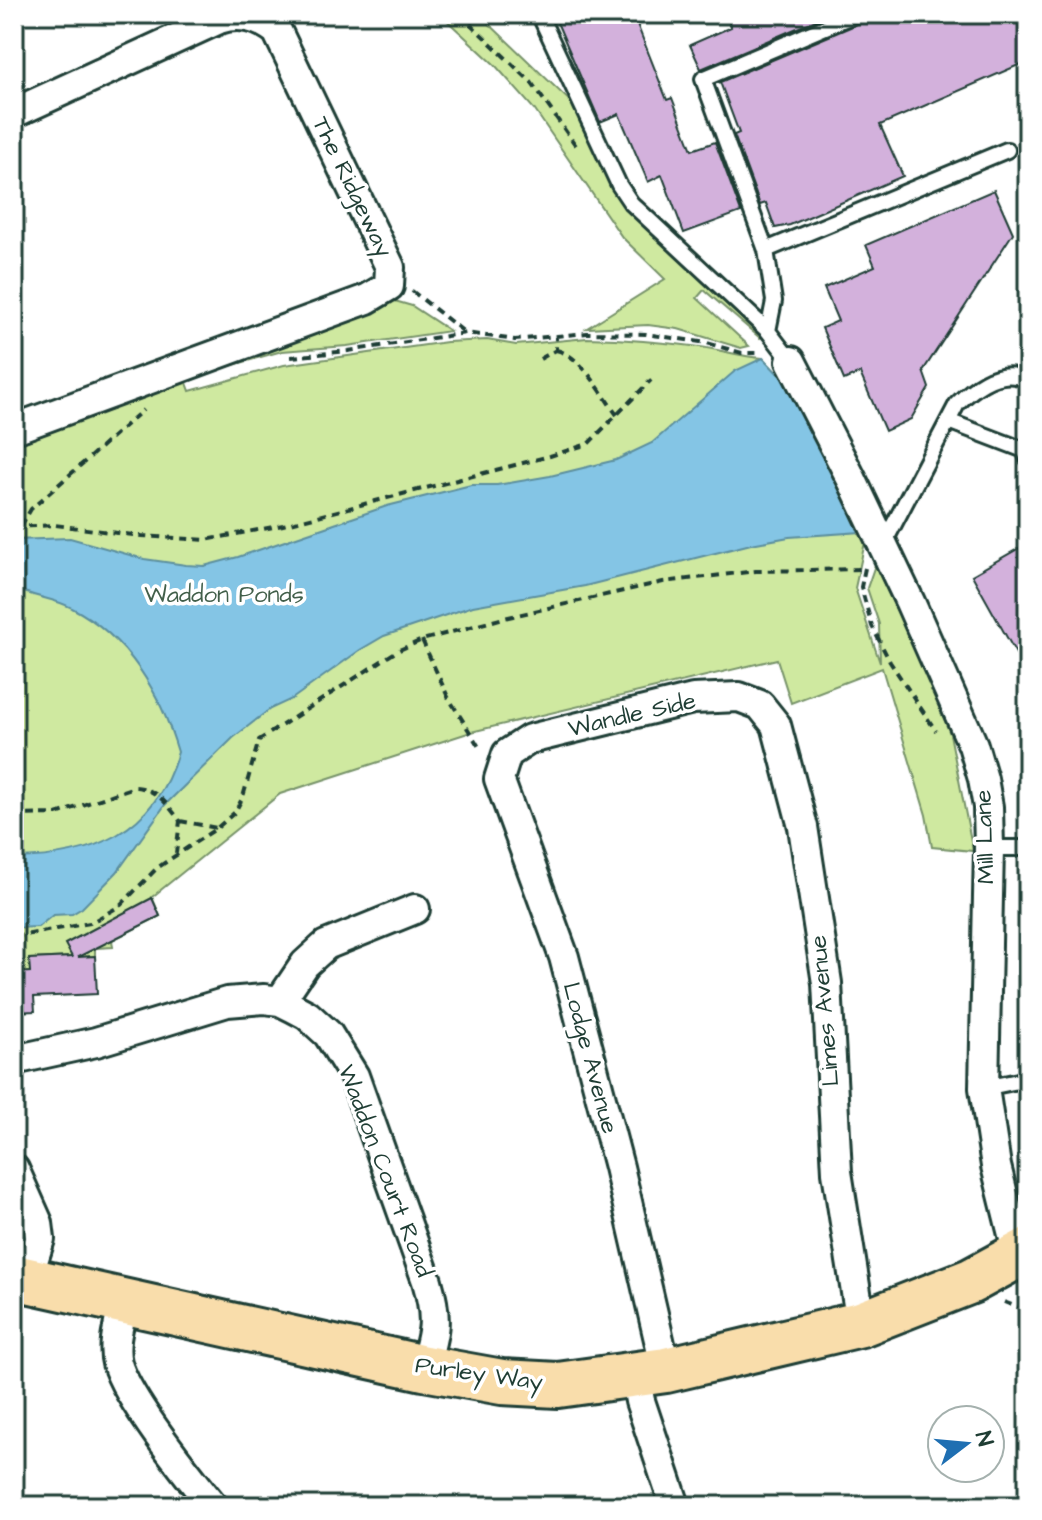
<svg xmlns="http://www.w3.org/2000/svg" width="1042" height="1520" font-family="'Architects Daughter',sans-serif">
	<style>
		.green { fill: #cfe9a0; stroke: #77936a; stroke-width: 2 }
		.water { fill: #84c5e5; stroke: #5c8f9e; stroke-width: 2 }
		.building { fill: #d3b1dc; stroke: #1f3d34; stroke-width: 2 }
		.lines { fill: none; stroke-linecap: round; stroke-linejoin: round }
		.lane-casing { stroke: #1f3d34; stroke-width: 20 }
		.street-casing { stroke: #1f3d34; stroke-width: 34 }
		.highway-casing { stroke: #1f3d34; stroke-width: 50 }
		.path { stroke: #1f3d34; stroke-width: 4; stroke-dasharray: 8 6; stroke-linecap: butt }
		.lane { stroke: #fff; stroke-width: 14 }
		.street { stroke: #fff; stroke-width: 28 }
		.highway { stroke: #f9ddab; stroke-width: 44 }
		.labels { text-anchor: middle; dominant-baseline: central; stroke-width: 7; stroke-linejoin: round; paint-order: stroke }
		.street-label { font-size: 24px; fill: #1f3d34; stroke: #fff }
		.park-label { font-size: 24px; fill: #425f4a; stroke: #fff }
	</style>
	<rect width="100%" height="100%" fill="#fff"/>
	<filter id="ink" filterUnits="userSpaceOnUse"><feTurbulence type="fractalNoise" baseFrequency=".0125" numOctaves="2"/><feDisplacementMap in="SourceGraphic" scale="16" xChannelSelector="R" yChannelSelector="G"/><feConvolveMatrix kernelMatrix="1 2 1 2 8 2 1 2 1" color-interpolation-filters="sRGB"/></filter>
	<g filter="url(#ink)">
		<path class="green" d="M440,14H479L575,106L628,206L673,254L763,336L760,338L704,290L697,298L749,346L741,348L678,329L648,325L587,328L665,279L622,237L534,109L495,65Z
			M388,299L412,306L450,331L347,346L282,351L212,371L371,313Z
			M587,338C625,339 662,342 700,347C722,350 741,357 763,358L784,380L861,531L865,542L855,588L880,663L879,624L867,588L875,565L925,670L950,734L973,851L932,847L926,815L882,668L791,703L777,659L471,732L280,794L152,897L160,916L112,940L113,947L95,948V956L30,959V972L14,973V446L186,380L190,391L284,365L447,342L487,340L516,345Z"/>
		<path class="water" d="M763,358L784,380L861,532L789,537L751,544L585,586L473,606L384,636L360,650L292,699L270,709L233,738L165,805L117,872L82,908L72,914L53,915L38,927L14,928V858C92,857 155,833 178,752C161,694 128,637 72,608C54,598 32,597 14,588V540L70,538L144,559L186,565L204,566L238,557L387,506L471,485H497L550,476L616,460L652,443L735,371Z"/>
		<path class="building" d="M559,14H633L667,100L672,98L692,150L715,142L741,212L684,233L662,175L648,182L619,114L600,122L556,20Z
			M725,14H830L701,69L690,45L731,27Z
			M866,14H1028V61L880,125L903,176L790,225L775,228L766,203L760,205L734,135L739,133L720,82L860,23Z
			M994,190L1013,233L923,371L929,388L911,419L885,431L860,373L844,380L822,328L838,321L824,288L875,266L866,245Z
			M1028,543V675L972,575Z
			M152,898L160,916L78,957L95,956L97,994L34,997L35,1011L14,1012V973L30,972L29,959L72,957L65,944Z"/>
		<g class="lines">
			<g class="lane-casing">
				<path id="lane" d="M549,14L541,18L619,185L631,203L768,331
					M766,250L1007,150
					M791,361L768,331L774,301L766,250L703,79L856,14
					M948,421L1024,450L1028,459
					M883,545L957,404C975,386 1002,365 1028,381
					M989,848H1028
					M984,1088L1028,1079"/>
			</g>
			<g class="street-casing">
				<path id="street" d="M14,113L219,19C240,12 259,17 277,31L390,267L389,286L367,299L14,429
					M791,361L852,480L910,602L973,745L983,779L988,807L989,848L984,1088L996,1166L1018,1255
					M280,1001L305,964L326,945L415,909
					M14,1060L96,1042L227,1002L264,999L280,1001L292,1007L307,1015L328,1034L354,1076L427,1281C438,1319 435,1331 424,1368
					M14,1169L38,1223L40,1239L27,1280
					M124,1302C120,1321 112,1344 117,1363C127,1399 188,1475 213,1506
					M666,1370L619,1167L564,957L499,779L507,754L530,739L693,699L739,697L760,705L776,725L803,827L827,983L837,1172L861,1324
					M635,1375L640,1401L675,1506"/>
			</g>
			<g class="highway-casing">
				<path id="highway" d="M14,1277L424,1368L502,1382L558,1385L666,1370L861,1324L971,1281L1028,1250"/>
			</g>
			<path class="path" d="M460,14L531,82L579,150
				M412,291L464,332
				M556,350C583,356 601,394 617,415
				M291,357L348,351L466,333L515,340L587,333L646,334L707,343L742,353H761
				M540,359L556,350V337
				M21,526L31,509L143,410
				M14,527L55,525L142,536L206,540L283,525L550,456L588,444L651,380
				M865,568L861,587L872,626L890,662L936,731
				M422,640L448,697L481,750
				M14,815L57,814L134,787C155,787 168,805 180,821L176,853
				M180,821L217,828
				M14,937L90,923L120,906L157,868L217,828L235,812L243,797L259,740L397,651L422,640L504,618L663,582L756,571L865,569
				M1004,1302L1024,1310"/>
			<use href="#lane" class="lane"/>
			<use href="#street" class="street"/>
			<use href="#highway" class="highway"/>
		</g>
	</g>
	<g class="labels">
		<g class="street-label">
			<text transform="translate(352 187) rotate(64)">The Ridgeway</text>
			<text transform="translate(632 715) rotate(-13)">Wandle Side</text>
			<text transform="translate(985 837) rotate(-92)">Mill Lane</text>
			<text transform="translate(825 1011) rotate(-95)">Limes Avenue</text>
			<text transform="translate(590 1058) rotate(75)">Lodge Avenue</text>
			<text transform="translate(385 1171) rotate(69)">Waddon Court Road</text>
			<text transform="translate(479 1374) rotate(8)">Purley Way</text>
		</g>
		<g class="park-label">
			<text x="224" y="595">Waddon Ponds</text>
		</g>
	</g>
	<rect width="1042" height="1520" fill="none" stroke="#fff" stroke-width="48"/>
	<rect x="24" y="24" width="994" height="1472" fill="none" stroke="#1f3d34" stroke-width="3" filter="url(#ink)"/>
	<g transform="translate(966 1444) rotate(74)"><circle r="38" fill="#ffffff" stroke="#a5b1ae" stroke-width="2"/>
	<path d="M0-6L14 30L0 20L-14 30Z" fill="#1f6fb2"/>
	<text y="-12" font-size="22" font-weight="bold" text-anchor="middle" fill="#1f3d34">N</text>
	</g>
</svg>
